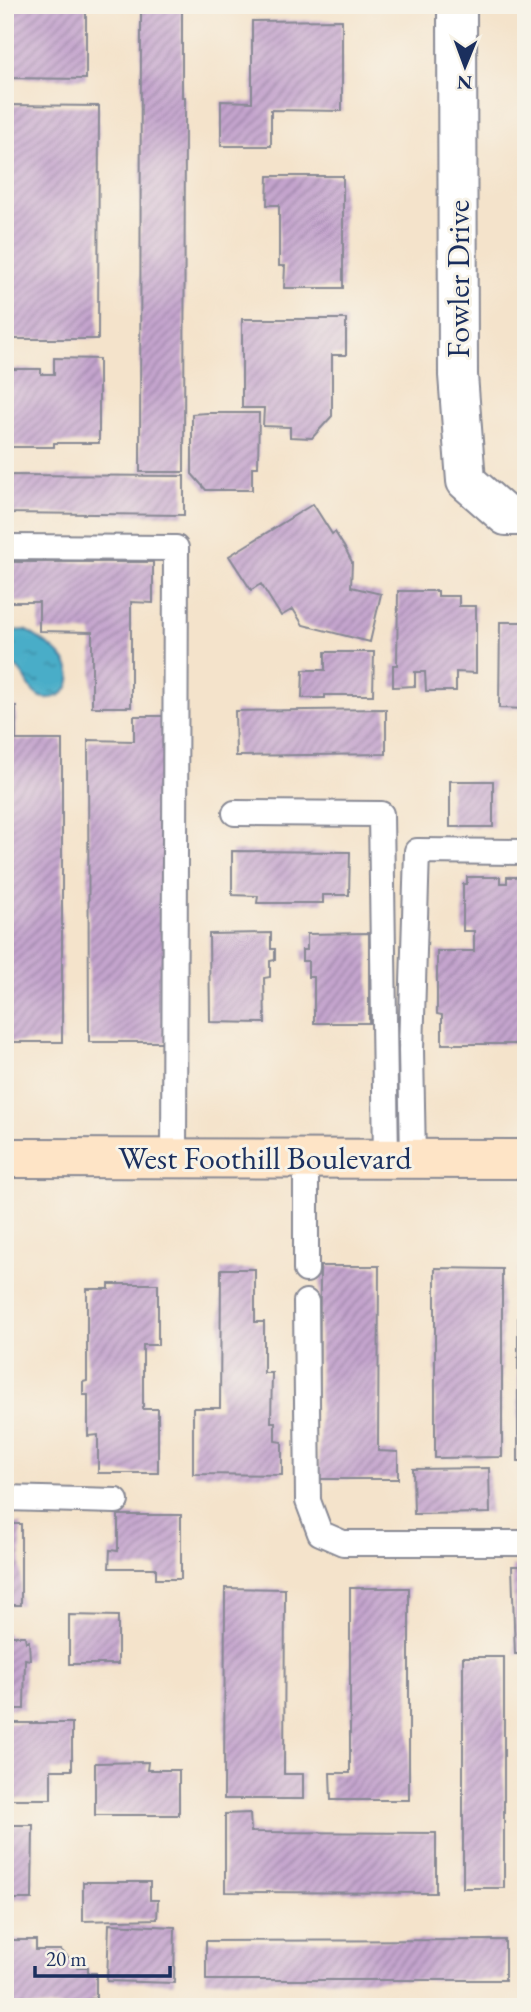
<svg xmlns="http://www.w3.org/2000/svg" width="531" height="2012" font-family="'EB Garamond',serif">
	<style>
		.water { fill: url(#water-ripples); stroke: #326e93; stroke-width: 2 }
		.building { fill: url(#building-hatch) }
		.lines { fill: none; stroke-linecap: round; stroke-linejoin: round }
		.lane-casing { stroke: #888994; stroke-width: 28 }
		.street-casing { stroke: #888994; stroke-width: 42 }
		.secondary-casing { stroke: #888994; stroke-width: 42 }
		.lane { stroke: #fff; stroke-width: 24 }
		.street { stroke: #fff; stroke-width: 38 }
		.secondary { stroke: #fee4c6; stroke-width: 38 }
		.labels { text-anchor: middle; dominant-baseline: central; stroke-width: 6; stroke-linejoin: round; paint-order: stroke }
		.street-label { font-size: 32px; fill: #1b2f5e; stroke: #f7f3e8 }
	</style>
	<defs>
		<pattern id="water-ripples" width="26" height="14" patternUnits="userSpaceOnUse" patternTransform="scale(1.75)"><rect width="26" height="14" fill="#49adc8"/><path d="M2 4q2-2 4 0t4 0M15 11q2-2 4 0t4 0" fill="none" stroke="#3c8da6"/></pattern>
		<pattern id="building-hatch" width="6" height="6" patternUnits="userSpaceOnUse" patternTransform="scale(1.75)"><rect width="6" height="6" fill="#c4a4cd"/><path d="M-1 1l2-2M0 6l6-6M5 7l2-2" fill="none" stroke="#9e86aa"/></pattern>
	</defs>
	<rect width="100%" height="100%" fill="#f7f3e8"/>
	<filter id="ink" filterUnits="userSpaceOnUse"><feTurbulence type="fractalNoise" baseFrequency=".0143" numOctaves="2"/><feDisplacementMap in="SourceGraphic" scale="14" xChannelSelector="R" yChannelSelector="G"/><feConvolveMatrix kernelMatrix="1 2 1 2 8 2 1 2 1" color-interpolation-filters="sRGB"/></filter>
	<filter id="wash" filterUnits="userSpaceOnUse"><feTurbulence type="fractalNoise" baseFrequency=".00686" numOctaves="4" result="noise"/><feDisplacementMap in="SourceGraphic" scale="28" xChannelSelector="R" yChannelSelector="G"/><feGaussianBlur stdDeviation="1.57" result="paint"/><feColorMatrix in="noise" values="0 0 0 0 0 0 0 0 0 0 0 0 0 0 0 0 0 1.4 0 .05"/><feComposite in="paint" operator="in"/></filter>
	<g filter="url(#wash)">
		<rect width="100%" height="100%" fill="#f4e3cb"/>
		<path class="water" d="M26,630C44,642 80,661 68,687C64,695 54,699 45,698C28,696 28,675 16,667C13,665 9,665 5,664V634L10,631Z"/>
		<g id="blocks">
			<path class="building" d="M5,5H86V79L5,78Z
				M141,5H182V97H185L184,472H140Z
				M342,20V111L271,110V146H221V101L252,102V21Z
				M8,105L99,106L98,339H6Z
				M268,176H343V288H284L285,266H279V205H267Z
				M242,319H346V355H332V416L312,438L290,437V427L263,426L264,408H242Z
				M54,358L99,359V443H54V447H5V369H41V374H54Z
				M208,413H259L258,467H252V490H206L192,474V414Z
				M5,475L184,476V515L5,513Z
				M313,504L332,534L335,532L346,550L352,562L351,587L381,594L370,642L303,625L293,609L281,616L261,584L251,590L229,556Z
				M5,562H153V603L131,602V707H92V632L39,631V602H5Z
				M398,591H438V596H459V606H476V673L456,672V691H426L425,672H415V686L393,687V665H397Z
				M500,622H526V709L499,708Z
				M325,652H374L373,695H325V698H302L303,670H325Z
				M5,706H16V740H62V1042H5Z
				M386,709V754L236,756L235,711Z
				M134,716H165L166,1042H89L88,740L134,741Z
				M450,781H493V827H450Z
				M232,851L350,852L349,895H323V903H257L258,896L232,895Z
				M467,877H500V883H507V877H526V1044H442V1015L437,1014V951H474V931H463V884H467Z
				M271,933V949H275V960L270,961V977L264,978L265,1023L210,1022L209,934Z
				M369,933V1023H314V977H308V961H302V950H307V934Z
				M320,1266H379L378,1451L398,1452V1479H319Z
				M435,1268L502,1269V1457L435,1458Z
				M518,1268H526V1461H518Z
				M221,1269H255V1322H264V1373H272L271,1422H275V1441L282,1442V1475L193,1474V1408H220Z
				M109,1284H158V1345H143V1409H158V1473H98V1435L88,1436V1395H83V1382L87,1381V1289H109Z
				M489,1468L490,1513L414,1514L413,1469Z
				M118,1515H181V1579H156V1568H109L110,1550L118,1551Z
				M5,1524H21V1605H5Z
				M512,1566H526V1654H515Z
				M225,1588L285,1589L284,1774H303V1799H224Z
				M350,1588H409V1800H331L330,1773H350Z
				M69,1615L118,1616V1664H69Z
				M5,1633H8V1636H25L26,1642L29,1641L30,1660L25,1659L24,1709H5Z
				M463,1657H504V1888H463Z
				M5,1723H72V1770H51V1799H5Z
				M148,1762L147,1770H179V1815H95V1763Z
				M250,1813L251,1832L436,1833V1893L225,1892V1814Z
				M5,1825H33L32,1899H5Z
				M83,1882H150V1900H158L157,1919L83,1921Z
				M109,1924L175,1927L174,1983L107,1981Z
				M5,1940H36V1950H61L78,1967H88V1973H96V1999H91V2007H5Z
				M505,1940V1980H206V1941Z"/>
		</g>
	</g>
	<g filter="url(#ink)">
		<use href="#blocks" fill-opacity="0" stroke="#888994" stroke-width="2"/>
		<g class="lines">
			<g class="lane-casing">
				<path id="lane" d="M5,547L176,548L174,1158
					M235,813L381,814L386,1158
					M413,1159L411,1050L417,851L526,852
					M306,1270V1158
					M306,1302L308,1501L320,1533L343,1543H526
					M5,1498L116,1501"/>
			</g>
			<g class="street-casing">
				<path id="street" d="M457,5L458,375L466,481L506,516H526"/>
			</g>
			<g class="secondary-casing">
				<path id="secondary" d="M5,1158L526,1159"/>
			</g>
			<use href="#lane" class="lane"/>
			<use href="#street" class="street"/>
			<use href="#secondary" class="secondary"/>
		</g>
	</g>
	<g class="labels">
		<g class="street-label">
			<text transform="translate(458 279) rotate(-90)">Fowler Drive</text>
			<text x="265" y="1158">West Foothill Boulevard</text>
		</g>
	</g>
	<rect width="531" height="2012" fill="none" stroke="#f7f3e8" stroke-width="28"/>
	<g transform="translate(465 66) rotate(181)" stroke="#f7f3e8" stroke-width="5" paint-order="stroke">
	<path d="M0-5L12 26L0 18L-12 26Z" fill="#1b2f5e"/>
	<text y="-10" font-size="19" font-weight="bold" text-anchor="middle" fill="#1b2f5e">N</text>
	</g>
	<path d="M35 1966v10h135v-10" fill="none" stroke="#1b2f5e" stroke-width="3.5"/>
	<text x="46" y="1966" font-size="21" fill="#1b2f5e" stroke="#f7f3e8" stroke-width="5" paint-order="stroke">20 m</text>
</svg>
